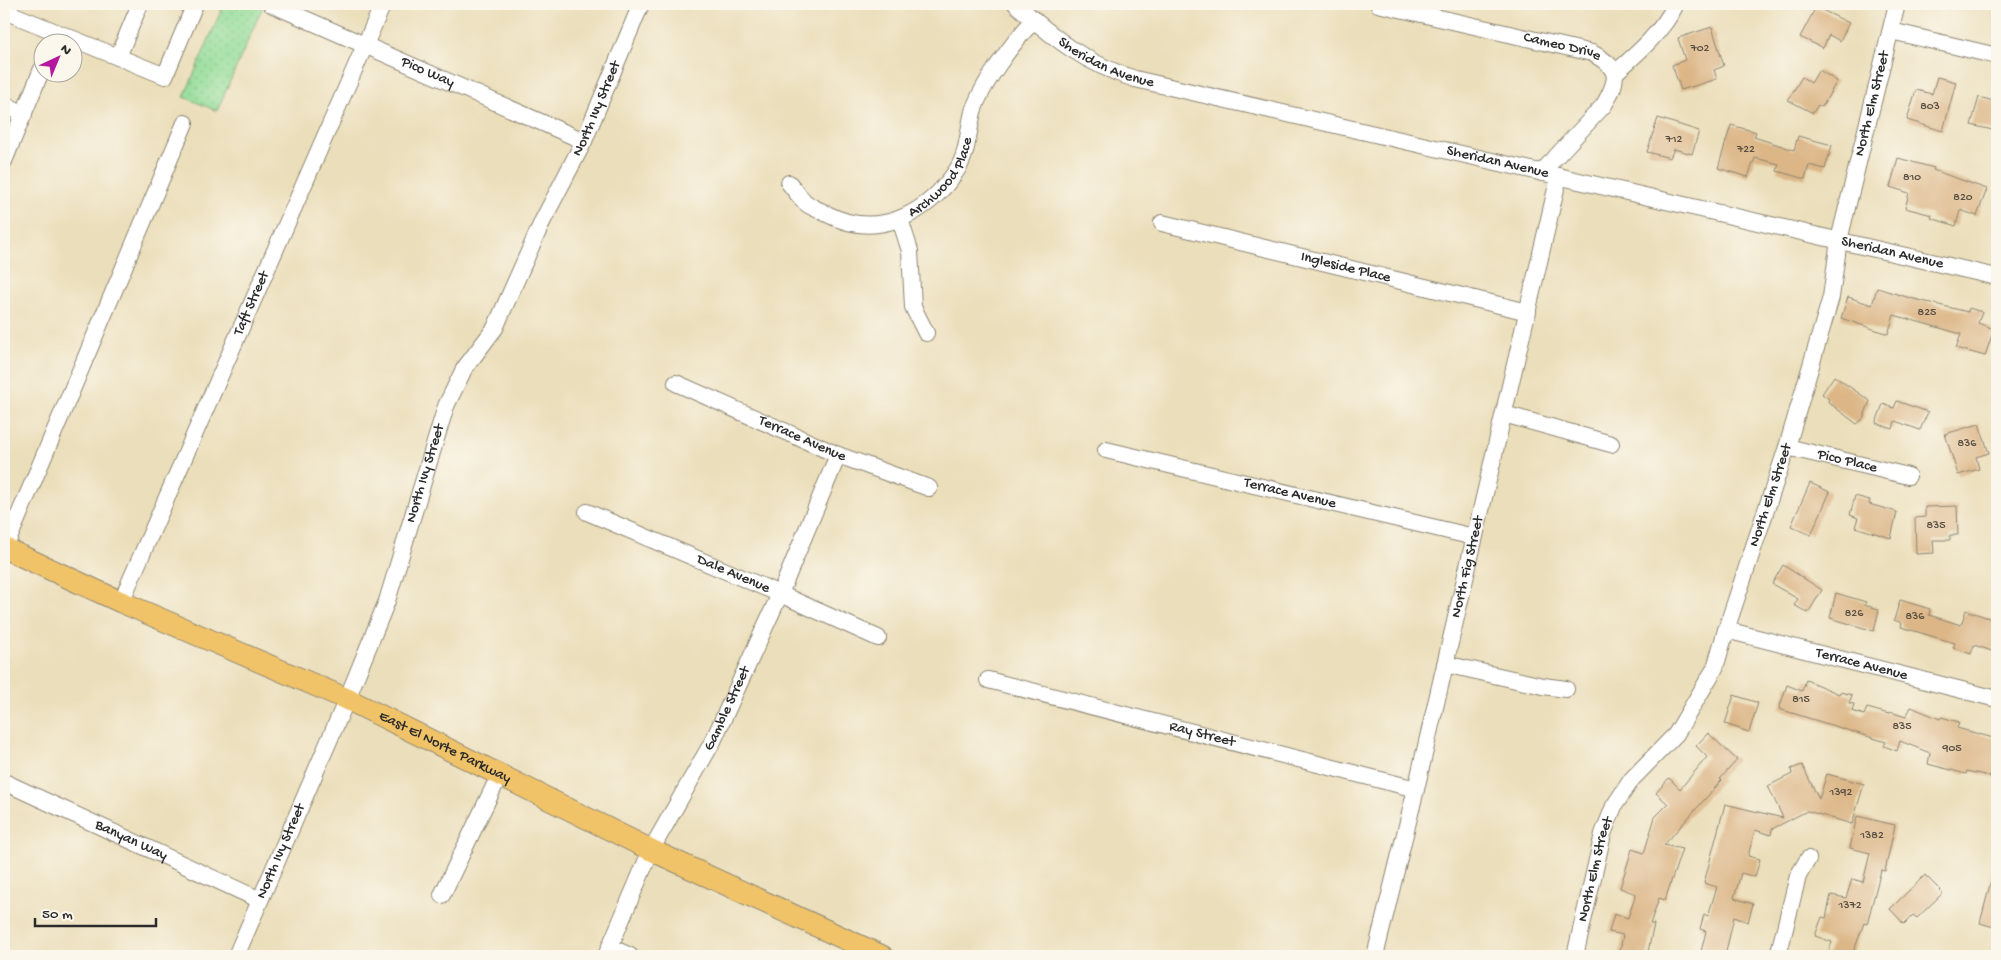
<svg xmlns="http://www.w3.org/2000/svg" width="2001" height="960" font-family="'Gochi Hand',sans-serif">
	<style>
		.grass { fill: url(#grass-dots); stroke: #5e8461 }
		.building { fill: #dcb686 }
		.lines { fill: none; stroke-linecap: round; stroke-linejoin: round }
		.minor-casing { stroke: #8b8472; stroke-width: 18 }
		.major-casing { stroke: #8b8472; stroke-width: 23 }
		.minor { stroke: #fff; stroke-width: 16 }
		.major { stroke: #f1c369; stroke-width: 21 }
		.labels { text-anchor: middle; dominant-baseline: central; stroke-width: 4; stroke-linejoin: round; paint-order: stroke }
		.number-label { font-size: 12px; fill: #574e42 }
		.street-label { font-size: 15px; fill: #2b2b2b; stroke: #fbf7ec }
	</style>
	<defs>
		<pattern id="grass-dots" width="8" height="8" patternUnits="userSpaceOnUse" patternTransform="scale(1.25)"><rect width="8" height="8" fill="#92dc97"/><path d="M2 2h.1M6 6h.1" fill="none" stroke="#7ebd82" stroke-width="1.8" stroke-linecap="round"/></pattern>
	</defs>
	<rect width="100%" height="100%" fill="#fbf7ec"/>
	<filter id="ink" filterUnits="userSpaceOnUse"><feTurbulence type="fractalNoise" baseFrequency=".02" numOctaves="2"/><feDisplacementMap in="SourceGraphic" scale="10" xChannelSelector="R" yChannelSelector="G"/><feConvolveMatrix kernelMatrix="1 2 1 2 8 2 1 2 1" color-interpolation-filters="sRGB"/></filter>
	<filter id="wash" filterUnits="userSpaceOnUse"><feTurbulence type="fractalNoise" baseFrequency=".0096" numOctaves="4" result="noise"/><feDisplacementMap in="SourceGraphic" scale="20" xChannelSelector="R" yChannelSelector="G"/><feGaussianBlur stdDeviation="1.12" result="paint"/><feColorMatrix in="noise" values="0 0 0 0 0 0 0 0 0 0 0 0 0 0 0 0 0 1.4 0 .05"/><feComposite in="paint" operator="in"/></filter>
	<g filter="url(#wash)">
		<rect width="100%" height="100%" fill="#ebdeba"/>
		<path class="grass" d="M224,4H264L217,111L184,97Z"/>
		<g id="blocks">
			<path class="building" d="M1816,7L1849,23L1840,41L1829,35L1823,48L1800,37Z
				M1712,27L1724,66L1714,70L1717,79L1681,90L1672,65L1685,60L1678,38Z
				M1819,70L1837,81L1822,107L1818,105L1813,113L1788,100L1802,77L1811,83Z
				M1937,77L1956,82L1943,131L1907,120L1916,90L1932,94Z
				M1979,97L1997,102V131L1971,125Z
				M1658,118L1699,131L1692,154L1674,149L1670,158L1647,152Z
				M1731,125L1756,132L1754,137L1794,150L1798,136L1832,145L1825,169L1809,165L1805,179L1777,171L1779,164L1755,158L1748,177L1718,168Z
				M1898,158L1934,168L1933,170L1987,189L1977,216L1960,210L1956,226L1931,218L1932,215L1905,208L1909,193L1890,187Z
				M1877,288L1910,298L1968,312L1969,308L1982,312L1978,323L1994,329L1985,356L1956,348L1961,334L1894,315L1888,334L1841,318L1848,297L1872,305Z
				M1834,376L1870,401L1863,419L1857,424L1828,402L1829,399L1822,394Z
				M1897,401L1928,412L1920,430L1895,421L1893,429L1876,423L1883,404L1894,408Z
				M1979,424L1989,453L1976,457L1979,469L1958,475L1945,434Z
				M1810,483L1830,492L1811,535L1791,526Z
				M1855,496L1870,500L1869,504L1897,512L1891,538L1855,527L1858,518L1850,515Z
				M1957,506L1958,535H1950V540H1933L1934,553L1916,554L1915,518L1925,517V507Z
				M1783,565L1822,590L1808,613L1794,605L1798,599L1772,584Z
				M1836,593L1866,602L1864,605L1879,609L1874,631L1830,618Z
				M1900,600L1930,609L1929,615L1961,625L1966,610L1997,621V638L1992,651L1974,645L1971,654L1953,648L1955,643L1901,627L1902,623L1894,620Z
				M1806,680L1839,694L1840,692L1852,695L1849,703L1854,704L1852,711L1864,715L1867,708L1889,714L1890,712L1906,717L1911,707L1940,719L1941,717L1959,722L1957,728L1997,739V778L1967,771L1966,774L1928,764L1930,753L1900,741L1897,751L1884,746L1886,742L1779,709L1787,685L1802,691Z
				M1734,695L1758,703L1749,732L1725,724Z
				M1708,733L1737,760L1720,779L1722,780L1664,845L1682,849L1665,900L1659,898L1650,924H1654L1647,956H1619L1623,935L1609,932L1614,914L1628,918L1636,894L1620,888L1632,849L1644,853L1655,817L1668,804L1656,793L1669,778L1680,789L1707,757L1696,746Z
				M1802,765L1819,799L1827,774L1864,784L1852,824L1807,811L1772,829L1771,835L1755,830L1748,856L1760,859L1755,877L1741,873L1734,898L1753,904L1748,922L1734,917L1725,956H1700L1706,931L1700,929L1704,914L1708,916L1717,887L1704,883L1725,804L1783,818L1768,786L1792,774L1791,769Z
				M1857,816L1895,825L1885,871L1881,870L1867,924L1864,923L1852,956H1827L1832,942L1815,936L1822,917L1826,918L1831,895L1846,898L1852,879L1863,882L1870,853L1850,848Z
				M1993,873L1997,874V928L1980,923Z
				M1925,875L1943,893L1917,918L1913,915L1904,924L1890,909Z"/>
		</g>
	</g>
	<g filter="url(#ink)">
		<use href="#blocks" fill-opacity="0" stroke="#8b8472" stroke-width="1"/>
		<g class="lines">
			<g class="minor-casing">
				<g id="minor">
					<path id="s1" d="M271,4L584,141"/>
					<path id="s2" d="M1016,4C1053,38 1086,64 1135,79L1997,277"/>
					<path id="s3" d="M1378,4L1592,53C1621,69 1619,78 1604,105L1541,173"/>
					<path d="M4,11L165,76L195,4"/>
					<path d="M1891,31L1997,56"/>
					<path d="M118,57L140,4"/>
					<path d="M1615,73C1638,53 1663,31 1676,4"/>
					<path d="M4,104L24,114L20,122"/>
					<path d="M4,161L42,69"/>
					<path id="s4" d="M789,183C794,189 800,198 806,203C812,208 820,210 827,214C877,240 927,215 957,170C968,153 968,131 973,112C981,85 1014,41 1034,20"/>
					<path d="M900,219L910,251L913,307L926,333"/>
					<path id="s5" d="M1162,223L1528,312"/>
					<path id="s6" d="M676,383L838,455L929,488"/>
					<path d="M1504,414L1611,444"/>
					<path id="s7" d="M1787,447L1908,476"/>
					<path id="s8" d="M1106,450L1474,537"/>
					<path id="s9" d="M587,512L780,594L878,638"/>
					<path d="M5,548L185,123"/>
					<path id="s10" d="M121,602L383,4"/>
					<path id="s11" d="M1726,630L1997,699"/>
					<path d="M1445,664L1543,686L1566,689"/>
					<path id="s12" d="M988,680L1416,789"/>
					<path id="s13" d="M4,782L260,900"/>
					<path d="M442,895L500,774"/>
					<path d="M610,947L630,956"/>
					<path id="s14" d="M236,956L347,699L387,601L446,406L464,369L495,328L543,220L584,141L641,4"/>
					<path id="s15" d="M606,956L651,850L713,741L780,594L838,455"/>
					<path id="s16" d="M1375,956L1416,789L1559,176"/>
					<path id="s17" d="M1575,956L1603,834L1614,806L1632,779L1676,734L1715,668L1726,630L1787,447L1831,297L1839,240L1897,4"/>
					<path d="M1778,956L1798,876L1808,859"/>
				</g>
			</g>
			<g class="major-casing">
				<g id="major">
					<path id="s18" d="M4,548L121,602L347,699L651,850L882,956"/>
				</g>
			</g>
			<use href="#minor" class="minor"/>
			<use href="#major" class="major"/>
		</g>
	</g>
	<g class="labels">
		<g class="number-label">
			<text x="1700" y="49">702</text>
			<text x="1930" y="107">803</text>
			<text x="1674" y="140">712</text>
			<text x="1746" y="150">722</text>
			<text x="1912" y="178">810</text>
			<text x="1963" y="198">820</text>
			<text x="1927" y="313">825</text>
			<text x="1967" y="444">836</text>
			<text x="1936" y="526">835</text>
			<text x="1854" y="614">826</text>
			<text x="1915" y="617">836</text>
			<text x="1801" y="700">815</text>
			<text x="1902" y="727">835</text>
			<text x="1952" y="749">905</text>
			<text x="1841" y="793">1392</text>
			<text x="1872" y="836">1382</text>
			<text x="1850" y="906">1372</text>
		</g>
		<g class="street-label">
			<text stroke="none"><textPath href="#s3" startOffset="189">Cameo Drive</textPath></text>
			<text stroke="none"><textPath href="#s2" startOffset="109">Sheridan Avenue</textPath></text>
			<text stroke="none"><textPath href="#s1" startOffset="171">Pico Way</textPath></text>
			<text stroke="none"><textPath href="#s17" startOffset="914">North Elm Street</textPath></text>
			<text stroke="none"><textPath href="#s14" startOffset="924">North Ivy Street</textPath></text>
			<text stroke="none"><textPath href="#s2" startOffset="514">Sheridan Avenue</textPath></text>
			<text stroke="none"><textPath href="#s4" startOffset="186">Archwood Place</textPath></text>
			<text stroke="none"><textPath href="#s2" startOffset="919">Sheridan Avenue</textPath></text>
			<text stroke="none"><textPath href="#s5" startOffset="189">Ingleside Place</textPath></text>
			<text stroke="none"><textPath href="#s10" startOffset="326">Taft Street</textPath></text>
			<text stroke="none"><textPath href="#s6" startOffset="138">Terrace Avenue</textPath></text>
			<text stroke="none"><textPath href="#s7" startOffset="62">Pico Place</textPath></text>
			<text stroke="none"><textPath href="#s14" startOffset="519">North Ivy Street</textPath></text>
			<text stroke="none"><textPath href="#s8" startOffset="189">Terrace Avenue</textPath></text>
			<text stroke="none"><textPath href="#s17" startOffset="509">North Elm Street</textPath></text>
			<text stroke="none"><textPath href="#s16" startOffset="400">North Fig Street</textPath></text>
			<text stroke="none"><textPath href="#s9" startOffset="159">Dale Avenue</textPath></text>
			<text stroke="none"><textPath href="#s11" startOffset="140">Terrace Avenue</textPath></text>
			<text stroke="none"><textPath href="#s15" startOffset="276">Gamble Street</textPath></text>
			<text stroke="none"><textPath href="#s12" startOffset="221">Ray Street</textPath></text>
			<text stroke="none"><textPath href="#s18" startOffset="484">East El Norte Parkway</textPath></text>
			<text stroke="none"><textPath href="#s13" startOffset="140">Banyan Way</textPath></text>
			<text stroke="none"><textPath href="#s14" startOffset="114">North Ivy Street</textPath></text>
			<text stroke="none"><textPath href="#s17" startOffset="89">North Elm Street</textPath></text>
		</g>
	</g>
	<rect width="2001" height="960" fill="none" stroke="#fbf7ec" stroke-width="20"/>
	<g transform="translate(58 58) rotate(44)"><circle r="24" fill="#fbf7ec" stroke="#a8a59f"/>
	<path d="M0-4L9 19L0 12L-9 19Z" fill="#b5179e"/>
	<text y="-8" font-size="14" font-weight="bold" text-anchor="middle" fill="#2b2b2b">N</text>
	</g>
	<path d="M35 918v8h121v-8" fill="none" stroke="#2b2b2b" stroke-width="2.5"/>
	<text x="42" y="918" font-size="15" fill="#2b2b2b" stroke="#fbf7ec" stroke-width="4" paint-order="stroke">50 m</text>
</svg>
